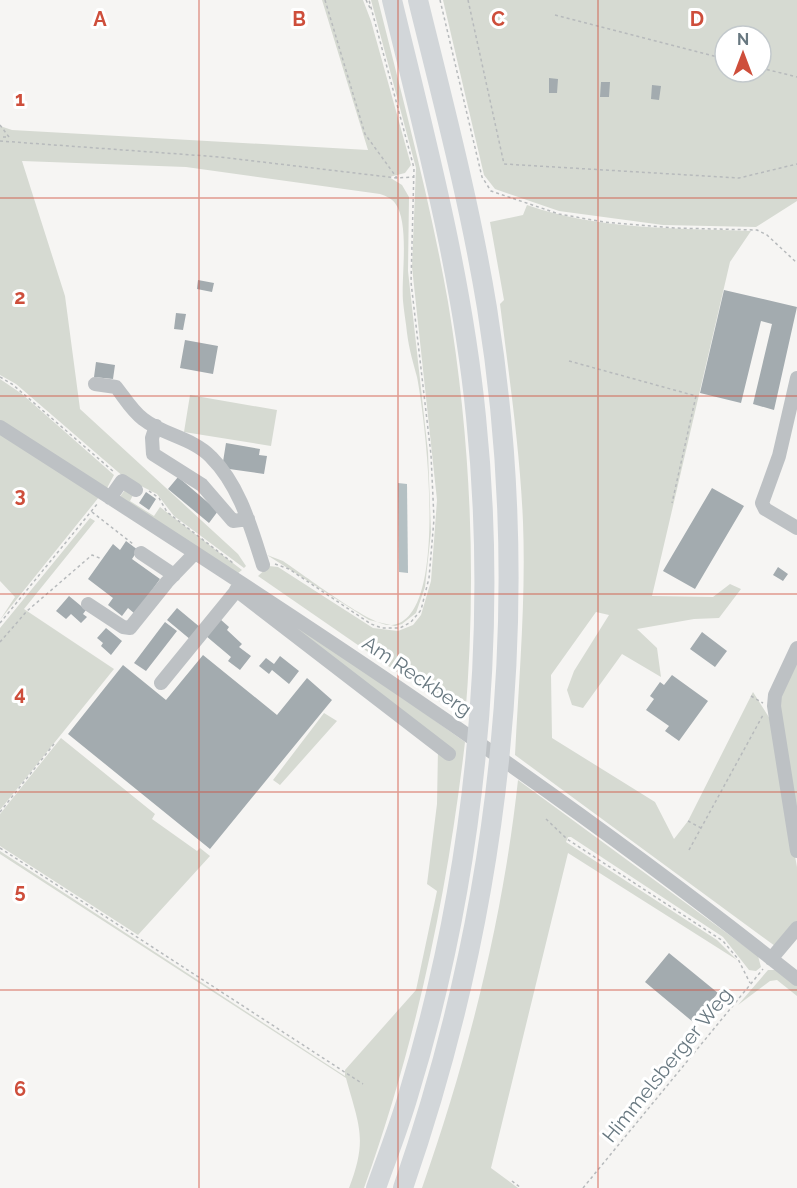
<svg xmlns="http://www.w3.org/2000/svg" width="797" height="1188" font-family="Raleway,sans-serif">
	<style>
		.green { fill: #d6dad2; fill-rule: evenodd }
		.water { fill: #b4c0c3 }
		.building { fill: #a3abaf }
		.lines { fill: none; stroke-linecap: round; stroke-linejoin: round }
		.path { stroke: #b7babc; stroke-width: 1.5; stroke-dasharray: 3 3; stroke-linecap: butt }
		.minor { stroke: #bdc1c4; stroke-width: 14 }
		.highway { stroke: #d2d6d9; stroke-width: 20 }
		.grid { fill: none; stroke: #ce4e3b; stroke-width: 1.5; stroke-opacity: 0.55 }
		.labels { text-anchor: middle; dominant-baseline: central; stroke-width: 6; stroke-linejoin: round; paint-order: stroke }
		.street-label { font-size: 20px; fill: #687880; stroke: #fff }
		.grid-label { font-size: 20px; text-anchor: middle; font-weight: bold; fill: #ce4e3b; stroke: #fff; stroke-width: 6; stroke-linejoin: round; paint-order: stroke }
	</style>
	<rect width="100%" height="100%" fill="#f6f5f3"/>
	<path class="green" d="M322,0H363L371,21L411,165L405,173L389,177L402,185L409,197L408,271L428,452L431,532L425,587L416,613L402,624L395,626L369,620L267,555L283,561C304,575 367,623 388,625C452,628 425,417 417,377C413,362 409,349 407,333C406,323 404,312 403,301C401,277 410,223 395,203C391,198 386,196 380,194L186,167L22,161L65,296L80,409L238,554L246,566L244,568L174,516L157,494L125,478L16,384L0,375V126L12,130L368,150Z
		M371,0H378C403,100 430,200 448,302C471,440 477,580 465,719L258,576L269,566L278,567L373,628L398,631L413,625L421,615L431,581L437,500L412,267L416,168Z
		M443,0H797V201L756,227L663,225L559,211L495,189L484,175ZM725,36H761V72H725Z
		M527,205C600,230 674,228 751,231L730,262L652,596L713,597L730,584L741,589L719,618L694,619L637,629L657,648L661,677L622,654L583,708L572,705L567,690L574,671L609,615L596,612L551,675L552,738L655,802L674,839L688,821L753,692L770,719L797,867V923L775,946L515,755C519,678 526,600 523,522C520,449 509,376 500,304L504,300L490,222L523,215Z
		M0,379L22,394L114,475L106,490L0,421Z
		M190,395L277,410L271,446L184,432Z
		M0,433L99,497L0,620L15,597L0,581Z
		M127,487L134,493L130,501L154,516L160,507L242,570L237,574L119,498Z
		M90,518L95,521L24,609L114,669L0,810V628Z
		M244,594L354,663L465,742C447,895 416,1043 364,1188H349C368,1139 359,1126 346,1078L0,854V851L345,1076V1070L416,990L437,891L427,884L437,804L438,749Z
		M797,655V831L778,698Z
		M324,713L337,721L280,785L273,780Z
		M61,738L155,814L152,819L197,851L200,848L210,856L138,935L0,846V814Z
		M518,780L758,956L761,967L756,971L749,970L723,937L571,837H568L566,842L717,940L737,960L568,853L491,1168L518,1188H422C468,1057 503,919 518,780Z
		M768,970H778L797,986V996L777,980L770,981L738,1005Z"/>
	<path class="water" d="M398,483L407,484L408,573L399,572Z"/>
	<path class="building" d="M549,78L558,79L557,93H549Z
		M601,82H610L609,97H600Z
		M652,85L661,86L659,100L651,99Z
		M198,280L214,283L212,292L197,289Z
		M724,290L797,307L774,410L753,404L772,324L761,321L741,403L700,393Z
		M176,313L186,314L183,330L174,329Z
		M185,340L218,346L213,374L180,368Z
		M96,362L115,365L113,379L94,377Z
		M226,443L260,449L259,455L267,456L264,474L222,468Z
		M178,477L218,511L209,523L168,489Z
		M712,488L744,506L695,589L663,571Z
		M146,492L156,499L149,510L139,503Z
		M126,541L138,550L132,559L160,579L135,614L128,608L122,616L108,605L113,598L88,579L113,544L120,550Z
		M778,567L788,574L783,581L773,575Z
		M69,596L86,610L83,614L87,617L81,623L71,614L66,619L56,611Z
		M177,608L201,628L191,640L167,620Z
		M220,619L229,627L227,630L242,644L239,647L251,656L240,670L228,661L231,657L206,636Z
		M165,622L177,631L146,671L134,663Z
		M106,628L122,641L111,655L101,646L103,643L97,638Z
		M702,632L727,651L715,667L690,649Z
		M203,655L277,715L307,678L332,700L210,849L68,734L123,665L166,700Z
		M280,656L299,671L289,684L272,670L269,674L259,666L266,658L274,664Z
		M672,675L708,701L679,741L665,731L669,726L646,710L654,699L650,696L660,682L664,685Z
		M669,953L718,993L693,1022L645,982Z"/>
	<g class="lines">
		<path class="path" d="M325,0L365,134L397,178
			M366,0L370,8
			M440,0L482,177L491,191L559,214L604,222L674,228L757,230L767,235L797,263
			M468,0L504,164L739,178L797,164
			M555,15L725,59
			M761,68L797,77
			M0,125L9,137H0
			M0,141L220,157L397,178L413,177
			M569,361L696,396L672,503
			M0,377L12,384L114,472
			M149,491L159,498L167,512L233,563
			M92,512L133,544
			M275,564L289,569L371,624L382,628H400L411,622L421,610L429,578L434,519L431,455L411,282L414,168L369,0
			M0,623L98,503
			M0,642L27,611L92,555L102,559
			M751,696L763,703
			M0,812L54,744
			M546,819L567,839L723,941L738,959L750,983
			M688,821L701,828
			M0,848L363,1084
			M689,850L763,715
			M512,1181L521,1188
			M583,1188L763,969"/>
		<path class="minor" d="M797,378L779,456L762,503L765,509L797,528
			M95,384L116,387C124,397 132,411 143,419C163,435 193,438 211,457C240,486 251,528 263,565
			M156,426L152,438L153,454L202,485L233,521L248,519
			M0,427C272,601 544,777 797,979
			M110,498L122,481L136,490
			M141,553L174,575
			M236,590L449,754
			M88,604L123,627L130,628L167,582L195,553
			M797,648L775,695L774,706L797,851
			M161,683L241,585
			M771,959L797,928"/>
		<path class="highway" d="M376,1188C387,1157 399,1127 408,1096C474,881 499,640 476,417C462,275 425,137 392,0
			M403,1188C501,906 535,604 487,308C470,204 443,102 418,0"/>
	</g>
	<path class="grid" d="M199,0V1188M398,0V1188M598,0V1188M0,198H797M0,396H797M0,594H797M0,792H797M0,990H797"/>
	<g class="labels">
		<g class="street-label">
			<text transform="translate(417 676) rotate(34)">Am Reckberg</text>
			<text transform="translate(667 1065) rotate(-51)">Himmelsberger Weg</text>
		</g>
	</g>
	<g class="grid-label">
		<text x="100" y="26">A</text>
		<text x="299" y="26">B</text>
		<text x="498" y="26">C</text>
		<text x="697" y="26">D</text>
		<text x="20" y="106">1</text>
		<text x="20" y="304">2</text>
		<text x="20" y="502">3</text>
		<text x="20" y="700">4</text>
		<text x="20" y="898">5</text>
		<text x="20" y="1096">6</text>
	</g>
	<g transform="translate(743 54)"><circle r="28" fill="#ffffff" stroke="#c3c9cc" stroke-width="1.5"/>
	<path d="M0-4.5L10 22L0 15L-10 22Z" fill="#ce4e3b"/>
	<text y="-9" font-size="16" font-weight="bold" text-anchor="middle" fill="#687880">N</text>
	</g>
</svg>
